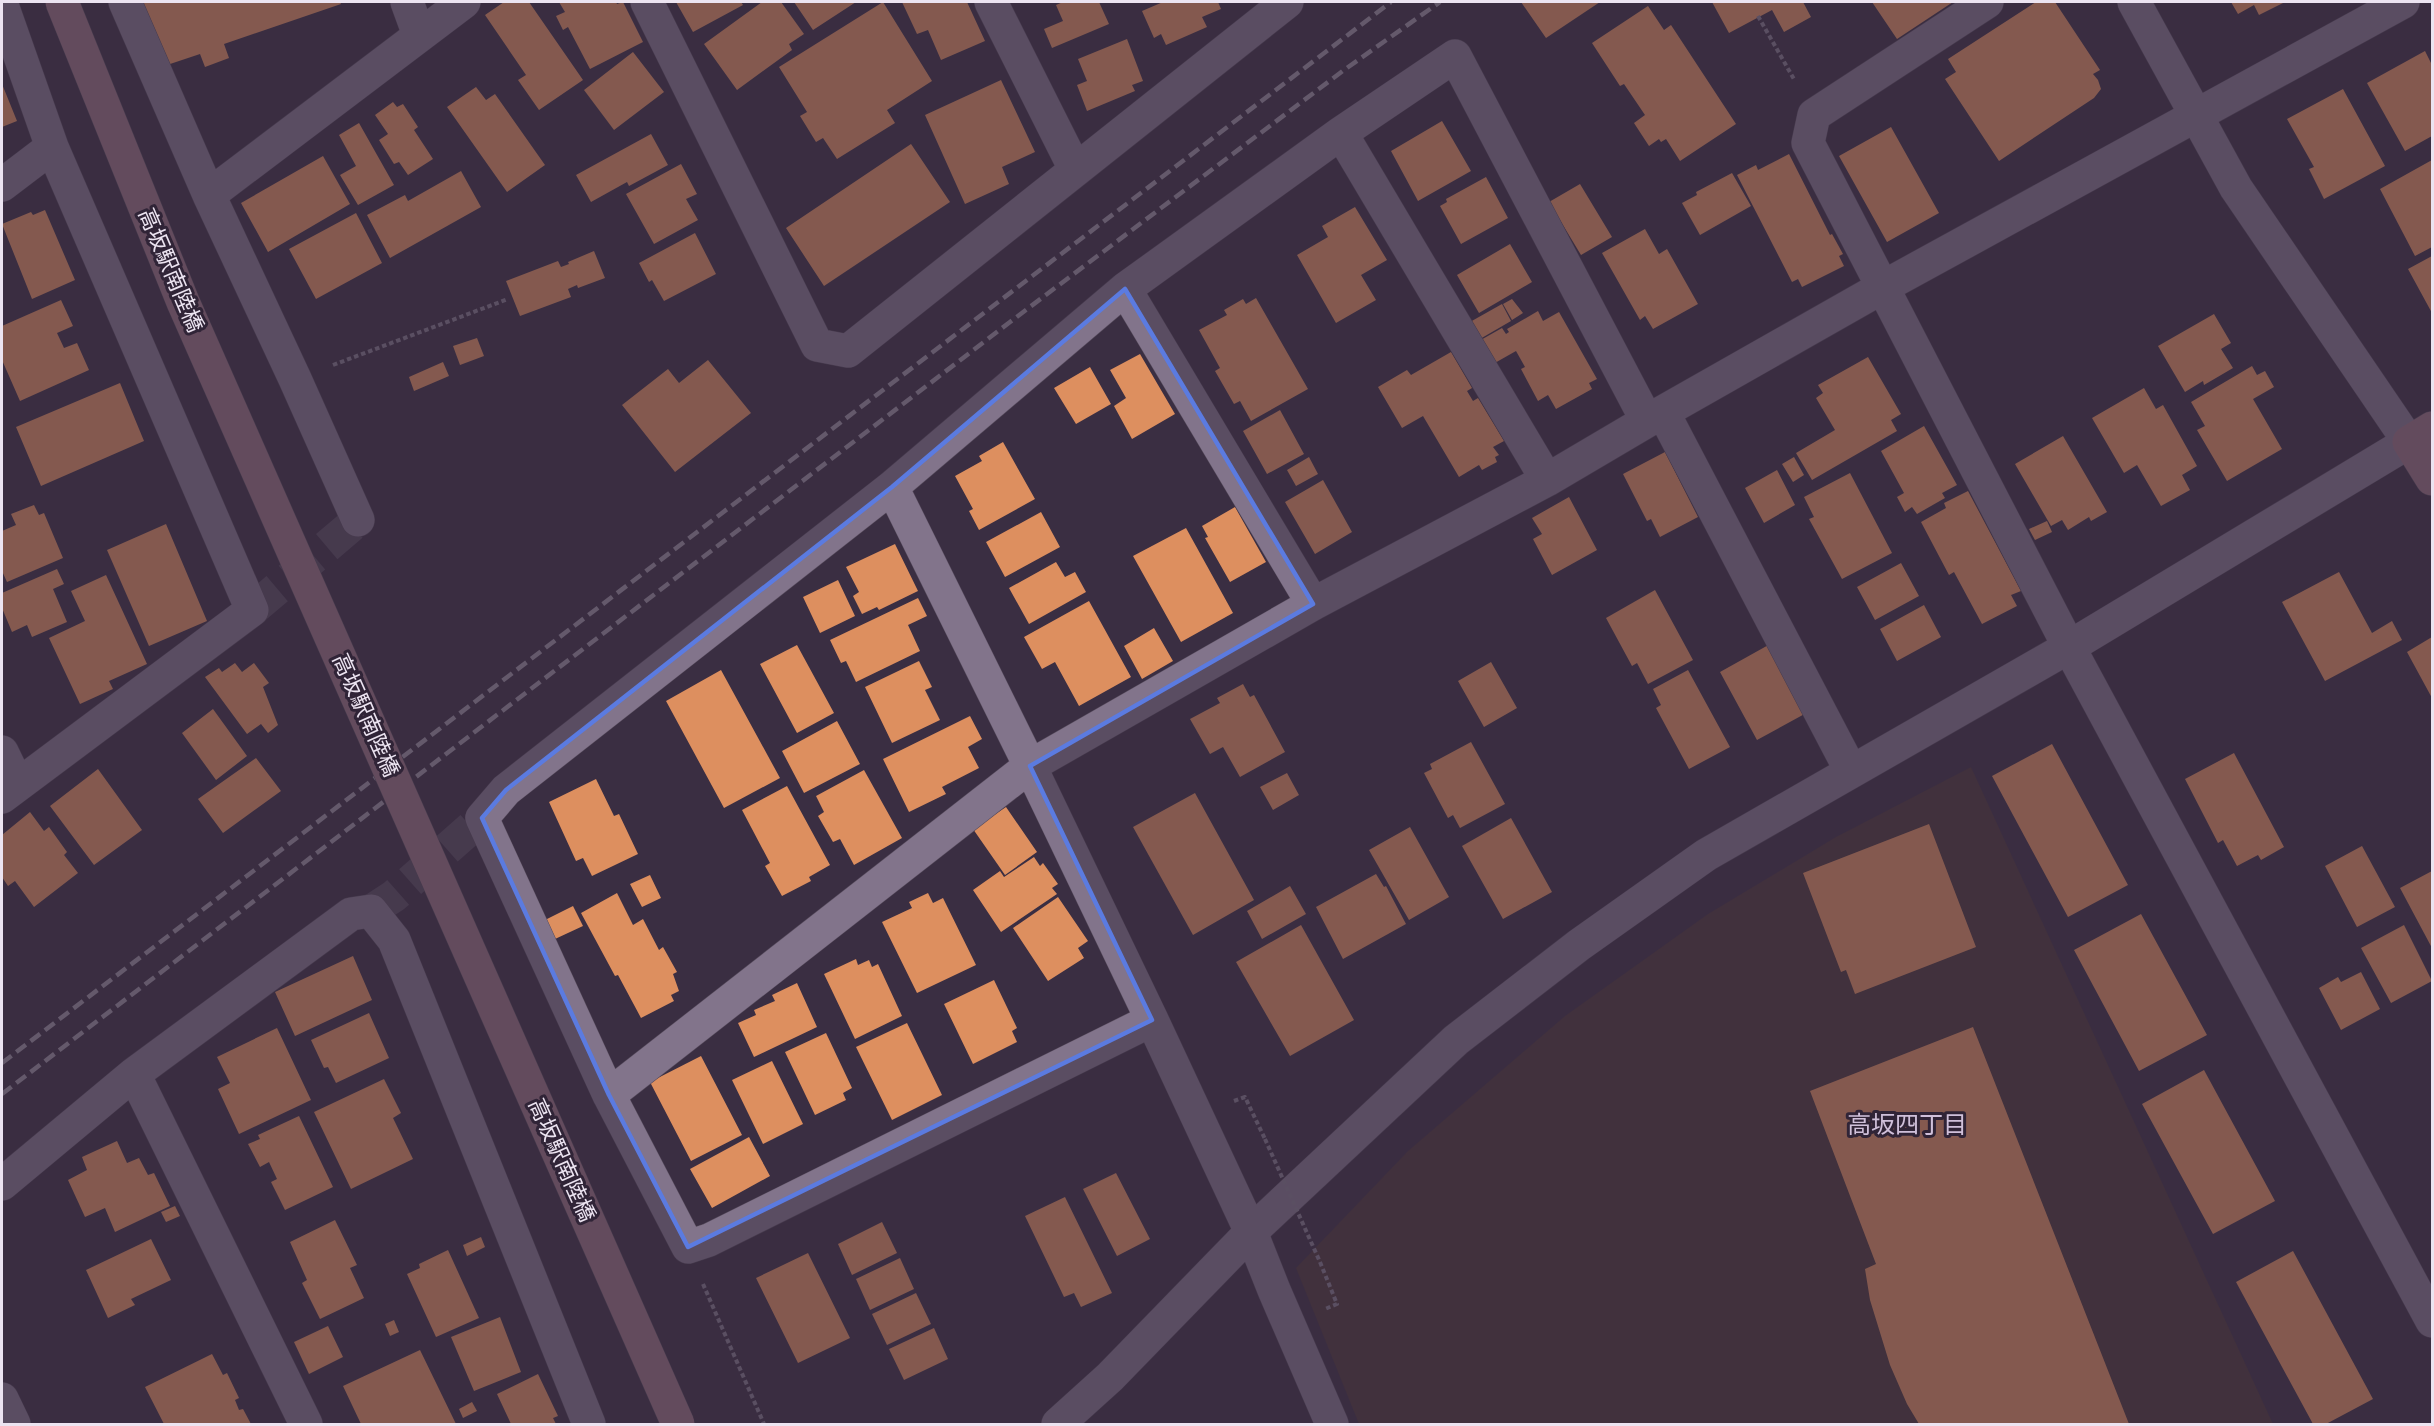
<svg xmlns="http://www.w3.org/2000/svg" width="2434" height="1426" font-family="Cabin,'Noto Sans JP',sans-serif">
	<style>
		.education { fill: #493538 }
		.building { fill: #dd8f5f }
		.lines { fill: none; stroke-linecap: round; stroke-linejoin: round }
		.minor-tunnel { stroke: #55495c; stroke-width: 33; stroke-dasharray: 33 16; stroke-linecap: butt }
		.minor-casing { stroke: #564b5c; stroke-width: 34 }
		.tertiary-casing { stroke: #564b5c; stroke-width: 34 }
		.secondary-casing { stroke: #564b5c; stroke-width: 34 }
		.path { stroke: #827889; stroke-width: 4; stroke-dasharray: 4.5 3; stroke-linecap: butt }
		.minor { stroke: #82748b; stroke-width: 33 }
		.tertiary { stroke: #82748b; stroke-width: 33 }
		.secondary { stroke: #96707e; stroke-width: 33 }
		.rail { stroke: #988e9e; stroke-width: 4.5; stroke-dasharray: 12 6; stroke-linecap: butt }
		.secondary-bridge-casing { stroke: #564b5c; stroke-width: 34; stroke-linecap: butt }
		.path-bridge { stroke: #827889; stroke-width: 4; stroke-dasharray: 4.5 3; stroke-linecap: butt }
		.secondary-bridge { stroke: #96707e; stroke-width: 33 }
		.marked { fill: none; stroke: #5b7be0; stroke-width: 4.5; stroke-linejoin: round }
		.labels { text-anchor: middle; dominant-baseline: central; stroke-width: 6; stroke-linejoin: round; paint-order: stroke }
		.street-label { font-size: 22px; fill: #ece4f1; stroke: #302437 }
		.neighbourhood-label { font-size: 24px; fill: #d0c0da; stroke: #302437 }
	</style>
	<rect width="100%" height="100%" fill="#3a2e42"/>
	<path class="education" d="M1971,767L2273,1424H1359L1296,1268L1408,1151L1565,1016L1708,914L1836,837Z"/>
	<path class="building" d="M142,2H340L341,4L224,44L229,58L205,67L200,54L164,66Z
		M504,2H529L583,80L539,110L518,80L526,75L485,15Z
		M559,2H616L617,4L623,2L643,42L590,69L568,27L563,30L556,16L565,12Z
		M676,2H741L743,5L693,32Z
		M762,2H781L804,34L789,44L792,50L737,90L704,44Z
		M794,2H856L813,30Z
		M883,2L932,81L887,110L895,123L837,159L823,138L816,142L800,116L807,112L779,67Z
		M902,2H967L985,41L941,60L928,30L917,34Z
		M1063,2H1099L1109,24L1052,48L1044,29L1063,21L1056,5Z
		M1163,2H1218L1221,9L1202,17L1207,27L1166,45L1161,34L1154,38L1142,11Z
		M1521,2H1600L1546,38Z
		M1712,2H1803L1811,17L1784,32L1772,10L1729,33Z
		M1872,2H1953L1897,39Z
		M2036,2H2055L2100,70L2093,74L2098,80L2101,89L2094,98L1999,161L1945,79L1956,72L1948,59Z
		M2231,2H2285L2259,15L2254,5L2238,14Z
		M1648,6L1664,30L1671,25L1736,124L1680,161L1666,139L1661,142L1659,139L1649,146L1634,123L1645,115L1624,84L1620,86L1592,43Z
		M1127,39L1143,81L1132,85L1135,91L1087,111L1077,85L1087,81L1078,59Z
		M2425,51L2432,65V136L2405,151L2367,83Z
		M633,52L664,92L614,130L584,90Z
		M1001,80L1035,152L1002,167L1009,184L965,204L925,115Z
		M2,84L17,121L2,127Z
		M476,87L486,100L495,94L545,165L507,192L447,107Z
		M2343,89L2385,166L2324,199L2309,169L2314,167L2287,119Z
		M393,102L397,107L403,104L418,127L414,130L433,159L408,175L399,162L394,164L379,140L388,134L375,115Z
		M1442,121L1471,171L1418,201L1391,151Z
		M359,123L394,185L358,205L340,175L356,166L339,135Z
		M1891,127L1939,213L1887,242L1839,156Z
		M651,134L668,165L629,186L627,182L591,202L576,175Z
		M911,144L950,202L824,286L786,228Z
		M1789,154L1830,235L1832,234L1843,254L1839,256L1844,266L1802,287L1798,279L1792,282L1737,175L1756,165L1758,170Z
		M323,156L350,204L268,252L241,203Z
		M2432,160V247L2415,256L2380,189Z
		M681,164L697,194L686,199L698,220L654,244L626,194Z
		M461,171L481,207L390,258L367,215L405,195L408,201Z
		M1732,173L1751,206L1700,235L1682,203L1697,195L1696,192Z
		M1486,177L1508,218L1461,244L1440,206L1447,202L1446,199Z
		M1580,184L1612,237L1581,255L1549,202Z
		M1355,207L1387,260L1361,275L1376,300L1336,323L1297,255L1328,237L1322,226Z
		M45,210L75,280L32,299L2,224L31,212L33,215Z
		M356,213L382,263L316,299L289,249Z
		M1645,229L1659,254L1667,249L1698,304L1653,329L1645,316L1640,320L1602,253Z
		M695,233L716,274L664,301L652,280L649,282L639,263Z
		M1510,244L1532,282L1479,313L1457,275Z
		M594,251L605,278L578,288L577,285L568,289L571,297L520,316L506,281L558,261L561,267L569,264L568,262Z
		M2432,256V313L2408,269Z
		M1256,298L1308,389L1251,421L1240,401L1234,404L1215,371L1220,368L1199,330L1227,315L1224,310L1243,299L1246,304Z
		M1512,299L1523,313L1512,320L1503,304Z
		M61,300L73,326L57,333L64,348L77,343L89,370L20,401L2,360V326Z
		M1502,304L1511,321L1480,339L1470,322Z
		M1538,311L1543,321L1559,312L1597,379L1589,383L1592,389L1556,409L1548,395L1538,401L1521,369L1525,367L1516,351L1493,364L1479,341L1502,328L1506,334L1509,332L1507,329Z
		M2214,314L2231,343L2221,349L2233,368L2204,385L2203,381L2185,392L2158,346Z
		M477,338L484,356L460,365L453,346Z
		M1451,352L1472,388L1467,391L1473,401L1478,398L1504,441L1493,447L1499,455L1495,457L1497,462L1482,470L1479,465L1459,477L1423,416L1402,428L1378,387L1407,370L1411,375Z
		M1140,354L1175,414L1132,439L1114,406L1126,398L1110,370Z
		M1868,357L1901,414L1891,420L1897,431L1812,480L1796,453L1835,430L1816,398L1823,393L1818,385Z
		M708,360L751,413L675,472L622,405L668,369L679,383Z
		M443,362L449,376L414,391L409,377Z
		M2252,366L2257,375L2265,371L2274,387L2253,399L2282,449L2227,481L2197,430L2205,426L2191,402Z
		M1090,367L1111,404L1076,424L1054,388Z
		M120,383L144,441L41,486L16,427Z
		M2144,388L2156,409L2163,405L2197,466L2182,475L2190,490L2161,506L2137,465L2124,473L2092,418Z
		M1280,410L1304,454L1267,474L1243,431Z
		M1924,426L1957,485L1942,493L1945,498L1917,514L1912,507L1905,512L1897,497L1904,493L1881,451Z
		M2063,436L2107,512L2091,521L2089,517L2068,530L2062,520L2051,526L2015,464Z
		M1003,442L1035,499L979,530L969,511L973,509L955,476L982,461L979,456Z
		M1665,452L1698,517L1660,537L1651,519L1647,521L1623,474Z
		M1309,457L1318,474L1296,486L1287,470Z
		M1794,457L1804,475L1793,482L1782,464Z
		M1777,470L1795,505L1764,523L1745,488Z
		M1850,473L1892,553L1842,579L1809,519L1814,517L1804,497Z
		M1323,480L1352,532L1315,554L1285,502Z
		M1968,491L2021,591L2011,595L2017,606L1982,624L1954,572L1949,575L1921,522L1946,508L1944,503Z
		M1569,497L1597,550L1552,575L1533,539L1542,534L1532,518Z
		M34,505L39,515L44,513L63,558L7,582L2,571V531L16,525L11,514Z
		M1235,507L1266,562L1230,582L1205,538L1208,537L1202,526Z
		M1041,512L1060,547L1005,577L986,542Z
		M2047,521L2052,532L2035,540L2029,529Z
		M166,524L207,621L149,646L107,550Z
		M1186,528L1233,613L1181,642L1133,556Z
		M895,544L918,591L879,610L877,607L862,614L853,596L859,592L846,567Z
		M1056,562L1065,577L1075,572L1086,592L1029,624L1009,588Z
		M1901,563L1919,596L1875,620L1857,587Z
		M57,569L64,584L53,589L67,622L32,637L27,625L12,632L2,608V593Z
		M2339,572L2372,633L2392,621L2402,640L2325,681L2282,602Z
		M106,575L147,664L109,681L113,689L80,704L49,638L85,621L71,591Z
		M838,580L855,616L820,633L803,597Z
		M1655,590L1693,660L1648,684L1637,663L1632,666L1606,618Z
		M918,598L927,616L908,625L920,651L856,682L846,661L841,663L830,640Z
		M1089,601L1131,677L1079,706L1055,662L1042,669L1024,637Z
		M1924,605L1941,637L1897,661L1880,629Z
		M1154,628L1173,661L1142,679L1124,646Z
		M2432,637V698L2407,652Z
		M1772,643L1810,711L1757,740L1720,672Z
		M797,645L834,713L797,733L760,664Z
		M919,661L932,687L925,690L940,720L892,743L865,687Z
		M1491,662L1517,708L1484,727L1458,681Z
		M235,663L242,672L254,663L269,683L263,687L278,725L268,733L261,724L247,734L205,677L219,668L222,672Z
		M721,670L780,778L724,808L666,701Z
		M1688,670L1730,747L1689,769L1656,708L1661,705L1653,689Z
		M1243,684L1250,697L1254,695L1285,752L1240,777L1223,747L1210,754L1190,719L1220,703L1217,698Z
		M213,709L247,756L216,780L182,733Z
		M970,716L982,739L968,747L979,768L942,787L946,794L909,812L883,759Z
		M837,721L860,764L804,793L782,751Z
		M1471,742L1505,804L1460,828L1453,815L1448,818L1424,773L1432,769L1430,764Z
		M2052,744L2128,885L2068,917L1992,776Z
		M2234,753L2284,847L2261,860L2258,855L2237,866L2223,840L2218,843L2185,779Z
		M256,758L281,791L223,833L198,799Z
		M98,769L142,830L94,865L50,806Z
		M864,770L902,838L854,865L840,839L833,842L818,816L824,812L816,796Z
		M1287,773L1299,795L1273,810L1260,787Z
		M596,779L614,816L619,814L638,854L592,876L583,858L576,861L549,802Z
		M787,786L830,865L809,877L811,881L782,896L765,866L770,863L742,810Z
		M1195,793L1254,900L1193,935L1133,827Z
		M1006,807L1037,852L1005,875L973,829Z
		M30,812L44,831L49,827L67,852L64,855L78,873L34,907L15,881L8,886L2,877V835Z
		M1511,818L1552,892L1503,919L1462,846Z
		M1929,824L1976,947L1855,994L1846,970L1841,972L1803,873Z
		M1410,827L1449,897L1409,920L1369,850Z
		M2362,846L2395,907L2357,927L2325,866Z
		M1034,857L1040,866L1043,863L1058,884L1052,888L1057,894L1001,932L973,890L1000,871L1004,877Z
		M2432,871V948L2400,888Z
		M1376,874L1384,887L1386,886L1406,924L1343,959L1316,907Z
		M650,875L661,898L642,907L630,884Z
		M1290,886L1306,914L1262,939L1247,911Z
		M617,893L633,925L643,919L659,950L663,947L677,972L673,974L679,991L671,995L674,1001L641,1018L618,975L615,976L581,913Z
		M928,893L933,903L943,898L976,965L917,993L882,922L912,908L909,902Z
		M1058,897L1088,941L1078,948L1084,958L1048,981L1013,928Z
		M573,906L583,926L555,939L545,920Z
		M2141,914L2207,1035L2139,1071L2074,950Z
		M1301,925L1354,1020L1290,1056L1236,962Z
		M2404,925L2432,981L2391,1003L2361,948Z
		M353,956L372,1000L295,1036L275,992Z
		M856,959L858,965L869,960L872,967L878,964L902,1016L855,1039L824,974Z
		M2361,972L2380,1009L2341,1030L2319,988L2338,977L2341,982Z
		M994,980L1017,1028L1012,1031L1017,1042L973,1064L944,1004Z
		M797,983L817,1027L754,1057L738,1023L756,1015L754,1010L775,1001L772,995Z
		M369,1013L389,1058L336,1083L328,1067L324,1068L311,1040Z
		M907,1023L942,1095L892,1120L856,1047Z
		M1973,1027L2129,1424H1919L1907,1404L1890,1365L1870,1300L1865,1269L1876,1264L1810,1091Z
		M277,1028L311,1100L239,1134L218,1089L230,1083L217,1057Z
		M826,1033L852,1088L843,1093L846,1100L815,1115L785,1052Z
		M701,1056L742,1135L691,1161L650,1082Z
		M772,1061L803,1124L763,1144L732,1080Z
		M2204,1070L2275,1201L2213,1234L2142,1104Z
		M384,1079L401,1113L393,1118L413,1159L351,1189L314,1112Z
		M299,1116L333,1187L285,1210L271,1182L277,1179L269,1162L260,1167L248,1144L260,1139L258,1135Z
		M749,1137L770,1176L712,1208L690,1169Z
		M117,1141L127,1163L139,1158L148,1175L154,1173L170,1206L115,1232L105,1208L85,1217L68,1180L87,1170L82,1157Z
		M1116,1173L1150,1239L1117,1256L1083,1189Z
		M1065,1197L1112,1293L1081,1307L1074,1293L1064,1297L1025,1216Z
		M175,1206L180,1216L166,1222L161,1212Z
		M335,1220L357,1265L350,1268L364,1298L320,1319L302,1283L307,1280L290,1242Z
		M882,1222L897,1253L852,1275L838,1244Z
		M481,1237L485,1247L467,1256L463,1245Z
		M151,1239L171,1280L131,1299L135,1305L108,1318L86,1270Z
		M448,1250L479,1318L436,1337L407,1274L420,1268L419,1264Z
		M2293,1251L2373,1399L2326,1424H2313L2236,1282Z
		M808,1253L850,1338L798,1363L756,1278Z
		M900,1258L914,1289L870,1310L856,1279Z
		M916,1293L931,1324L887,1345L872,1314Z
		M500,1317L521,1372L474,1391L451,1337Z
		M394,1320L399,1332L390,1336L385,1324Z
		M328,1326L343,1357L309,1374L294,1342Z
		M934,1328L948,1359L904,1380L889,1349Z
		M420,1350L456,1424H361L343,1386Z
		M212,1354L223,1375L227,1373L239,1398L235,1400L239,1410L243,1409L251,1424H164L145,1387Z
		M538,1374L558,1416L553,1418L556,1424H511L497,1394Z
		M472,1402L477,1411L463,1418L459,1409Z"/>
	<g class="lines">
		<path class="minor-tunnel" d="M252,610L358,520
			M371,911L394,896L482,818"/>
		<g class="minor-casing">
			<path id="minor" d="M125,2L209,195L295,379L358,520
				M407,2L419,35
				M647,2L817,345L848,351L1287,2
				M991,2L1075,169
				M1987,2L1814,115L1808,143L2069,647L2432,1321
				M2,5L52,147L252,610L2,797
				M1341,133L1547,480
				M2,185L52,147
				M209,195L464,2
				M1125,289L1313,604
				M1663,412L1851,771
				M892,487L1125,289L1341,133L1455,56L1647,421
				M2,752L18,785
				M1152,1020L709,1240L688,1247L609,1095L482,818L506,790L892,487L1030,766L1152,1020L1251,1232L1274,1290L1332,1424
				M134,1074L306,1424
				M609,1095L1030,766L1313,604L1547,480L1647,421L1883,287L2403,2
				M2,1184L134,1074L351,914L371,911L394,940L589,1424
				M2,1399L14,1424"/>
		</g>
		<g class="tertiary-casing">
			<path id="tertiary" d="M1058,1424L1110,1377L1251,1232L1456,1040L1579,945L1706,855L2069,647L2409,442L2236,188L2134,2"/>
		</g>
		<g class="secondary-casing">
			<path id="secondary" d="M2432,428L2409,442L2432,479"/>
		</g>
		<path class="path" d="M1758,16L1795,81
			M333,365L508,299
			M1234,1101L1245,1097L1265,1139
			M1320,1262L1337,1304L1325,1309
			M703,1284L764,1424"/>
		<use href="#minor" class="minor"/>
		<use href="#tertiary" class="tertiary"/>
		<use href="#secondary" class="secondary"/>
		<path class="rail" d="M2,1063L1391,2
			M2,1094L1010,322L1344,70L1440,2"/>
		<g class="secondary-bridge-casing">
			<path id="secondary-bridge" d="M62,2L183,302L678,1424"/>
		</g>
		<path class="path-bridge" d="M1265,1139L1320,1262"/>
		<use href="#secondary-bridge" class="secondary-bridge"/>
	</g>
	<path d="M0 0H2434V1426H0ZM1125,289L1313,604L1030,766L1152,1020L688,1247L609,1095L482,818L506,790L892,487Z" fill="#3a2e42" fill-opacity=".55" fill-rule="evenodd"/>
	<path class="marked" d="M1125,289L1313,604L1030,766L1152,1020L688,1247L609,1095L482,818L506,790L892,487Z"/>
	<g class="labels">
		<g class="street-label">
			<text transform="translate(171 270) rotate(67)">高坂駅南陸橋</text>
			<text transform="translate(366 715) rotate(66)">高坂駅南陸橋</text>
			<text transform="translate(562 1160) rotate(66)">高坂駅南陸橋</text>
		</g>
		<g class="neighbourhood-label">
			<text x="1907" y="1124">高坂四丁目</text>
		</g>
	</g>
	<rect width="2434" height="1426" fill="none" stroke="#ece4f1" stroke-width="6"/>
</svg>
